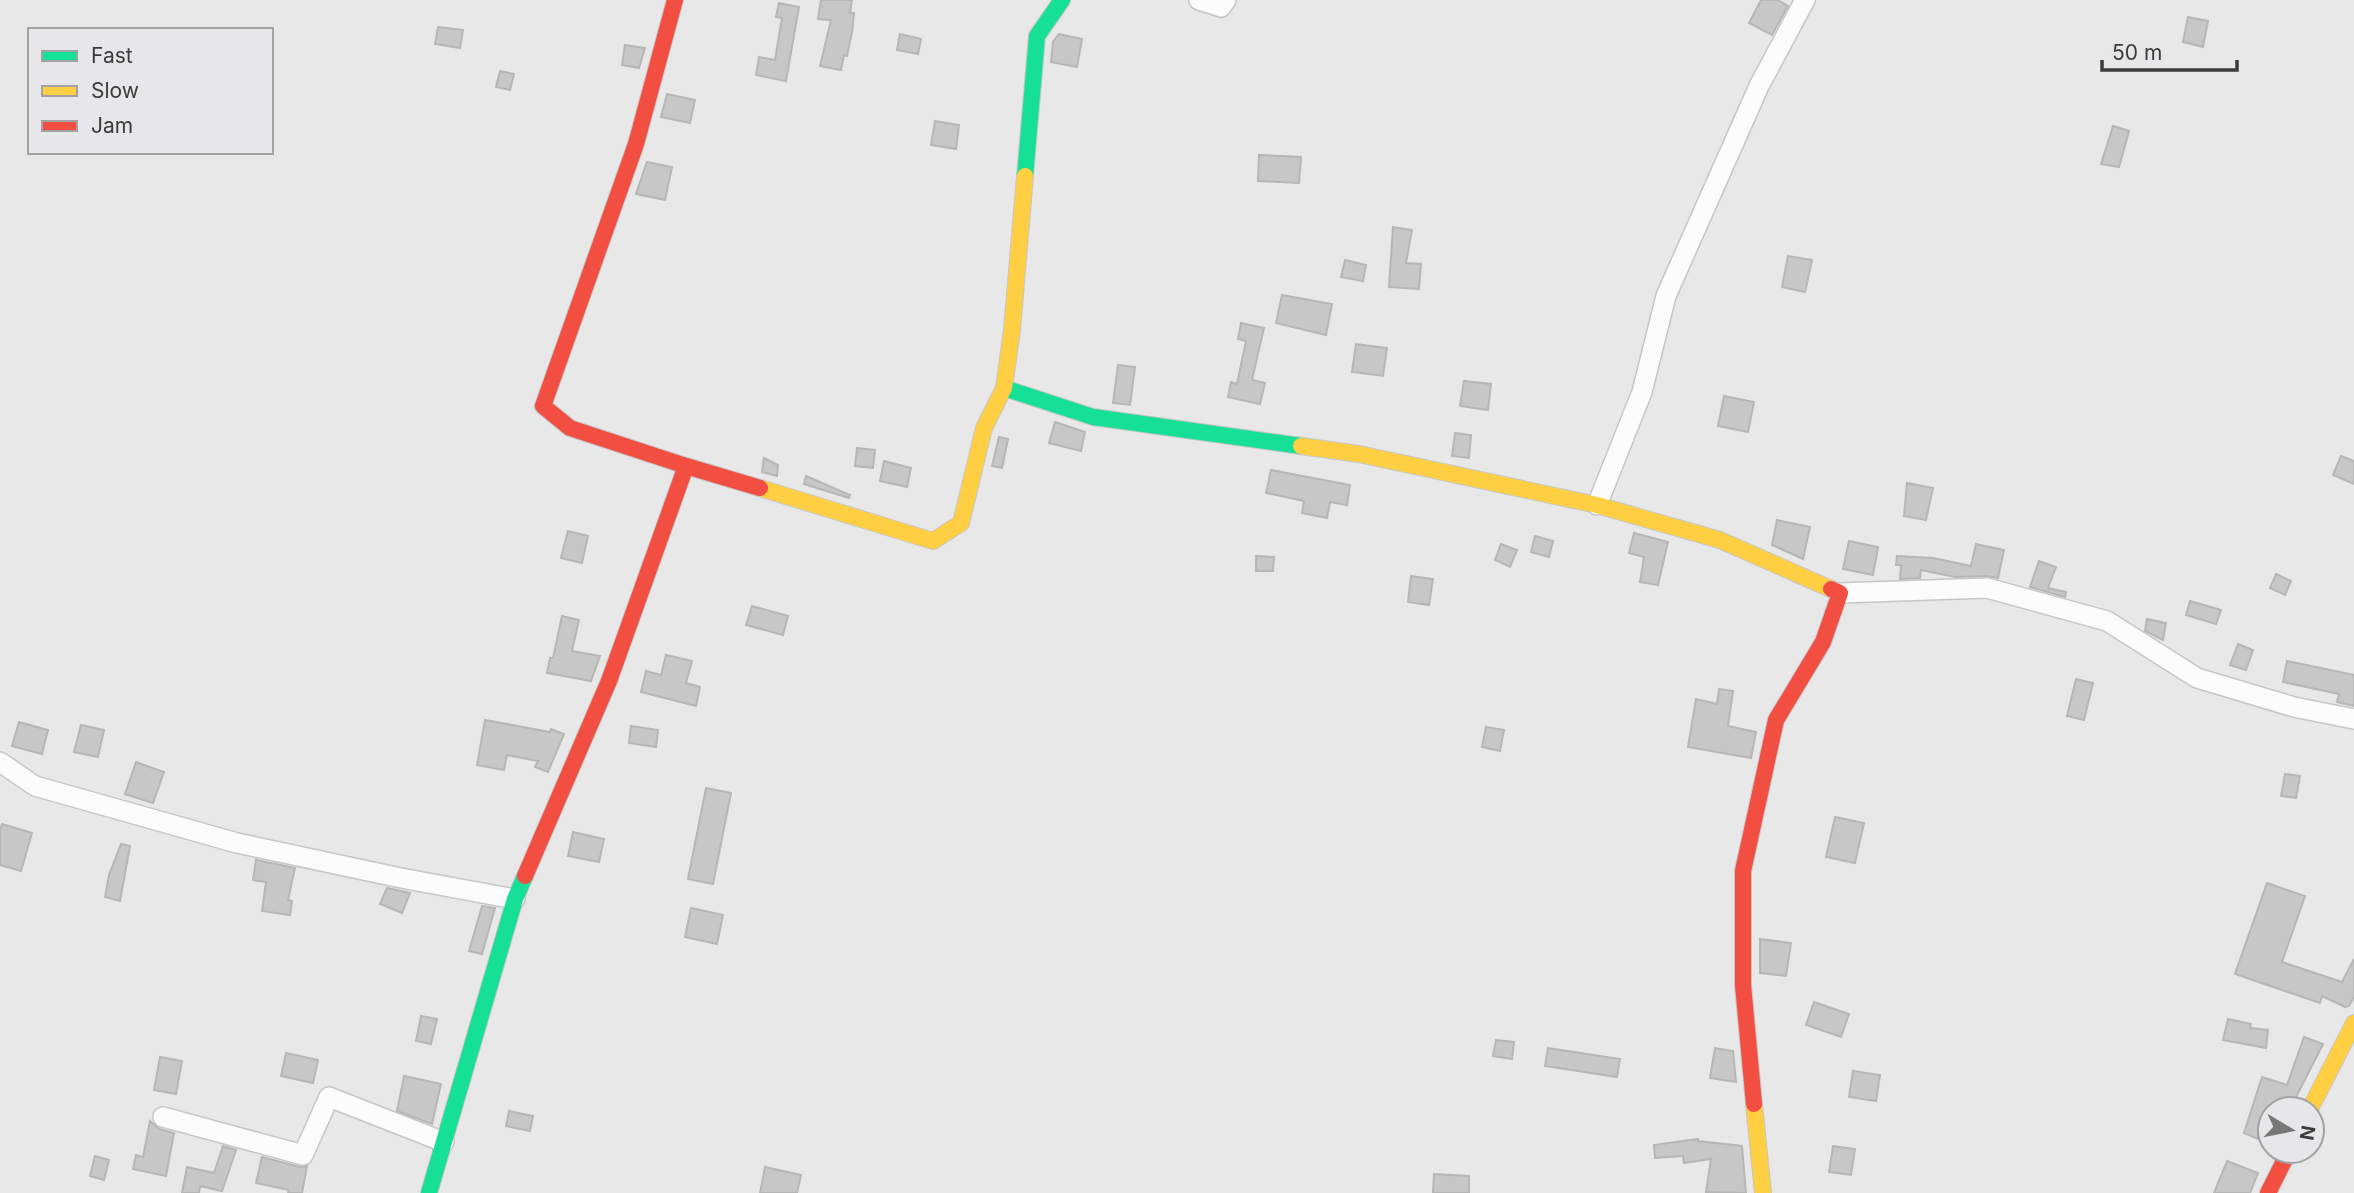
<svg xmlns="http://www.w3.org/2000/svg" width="2354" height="1193" font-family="Inter,sans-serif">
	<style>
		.building { fill: #c7c7c7; stroke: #b6b6b6; stroke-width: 2 }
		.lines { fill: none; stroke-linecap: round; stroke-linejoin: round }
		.street-casing { stroke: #c6c6c6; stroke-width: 22 }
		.fast-casing { stroke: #c6c6c6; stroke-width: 18 }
		.slow-casing { stroke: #c6c6c6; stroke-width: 18 }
		.jam-casing { stroke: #c6c6c6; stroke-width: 18 }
		.street { stroke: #fcfcfc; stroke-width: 19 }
		.fast { stroke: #16e098; stroke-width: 16 }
		.slow { stroke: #ffcf43; stroke-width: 16 }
		.jam { stroke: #f24e42; stroke-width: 16 }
	</style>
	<rect width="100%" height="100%" fill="#e8e8e8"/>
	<path class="building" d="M821,0H852L850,13H854L852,32L847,56L844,55L841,70L820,66L831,20L818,19Z
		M1761,0H1778L1788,6L1772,35L1749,23Z
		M779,3L799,7L786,81L756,75L759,57L775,60L782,18L776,17Z
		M2188,17L2208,21L2203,47L2183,42Z
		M438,27L463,30L460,48L435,44Z
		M900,34L921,39L918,54L897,50Z
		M1059,34L1082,39L1077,67L1051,62L1053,42Z
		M625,45L645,48L639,68L622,65Z
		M500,71L514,74L510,90L496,87Z
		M667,94L695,100L690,123L661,117Z
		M935,121L959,125L956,149L931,145Z
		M2113,126L2129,131L2119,167L2101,164Z
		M1259,155L1301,157L1299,183L1258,181Z
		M647,162L672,167L665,200L636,194Z
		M1393,227L1412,230L1406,263L1421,264L1419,289L1389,287Z
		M1788,256L1812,260L1805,292L1782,287Z
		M1345,260L1366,265L1363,281L1341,277Z
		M1282,295L1332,304L1326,335L1276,323Z
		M1241,323L1264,328L1252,380L1265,383L1260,404L1228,397L1231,382L1237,384L1246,341L1238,339Z
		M1356,344L1387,348L1383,376L1352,372Z
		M1118,365L1135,367L1130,405L1113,403Z
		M1464,381L1491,384L1488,410L1460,406Z
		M1724,396L1754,402L1748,432L1718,426Z
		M1055,422L1085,432L1081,451L1049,443Z
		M1455,433L1471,435L1469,458L1452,456Z
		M999,437L1008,439L1002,468L992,466Z
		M857,448L875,450L873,468L855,466Z
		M2341,456L2354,461V484L2333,475Z
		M764,458L778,465L777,476L762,472Z
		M884,461L911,468L907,487L880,481Z
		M1271,470L1350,485L1347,505L1330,502L1327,518L1302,513L1304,501L1266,493Z
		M806,476L850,495L849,498L804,484Z
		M1907,483L1933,488L1926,520L1904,516Z
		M1777,520L1810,527L1803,559L1772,545Z
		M568,531L588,536L582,563L561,558Z
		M1634,533L1668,542L1658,585L1640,582L1644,557L1629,553Z
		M1535,536L1553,541L1549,557L1531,552Z
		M1849,541L1878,547L1873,575L1843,569Z
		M1501,544L1517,550L1510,567L1495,560Z
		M1976,544L2004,550L1998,578L1987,576L1955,577L1921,570L1920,578L1900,579L1901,565H1896L1897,556L1933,558L1971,566Z
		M1256,556L1274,557L1273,571H1256Z
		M2039,561L2056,567L2048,588L2066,592L2065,597L2030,587Z
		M2276,574L2291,581L2285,595L2270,588Z
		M1411,576L1433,579L1429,605L1408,602Z
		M2190,601L2221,610L2216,624L2186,615Z
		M752,606L788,616L783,635L746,625Z
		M562,616L579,620L572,651L600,656L591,681L547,673L550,658H553Z
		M2147,619L2166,623L2163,640L2145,631Z
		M2238,644L2253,650L2246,670L2230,665Z
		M666,655L692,661L686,683L700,687L696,706L641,692L646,671L661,675Z
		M2287,661L2354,675V706L2337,702L2339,694L2283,682Z
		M2076,679L2093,683L2084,720L2067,716Z
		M1719,689L1733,691L1728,726L1756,732L1751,758L1688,747L1696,699L1717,704Z
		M485,720L550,732L551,729L564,734L548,772L535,767L538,761L507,755L504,770L477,765Z
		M19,722L48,730L42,754L12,746Z
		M81,725L104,730L98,757L74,752Z
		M631,726L658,730L656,747L629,743Z
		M1486,727L1504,730L1500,751L1482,747Z
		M136,762L164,772L153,803L125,794Z
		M2285,774L2300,776L2296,798L2281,796Z
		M706,788L731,793L713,884L688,879Z
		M1835,817L1864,823L1855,863L1826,857Z
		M2,824L32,833L21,871L0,865V831Z
		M573,832L604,839L599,862L568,856Z
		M121,844L130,846L120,901L105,897L109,875Z
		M256,860L295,868L288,900L292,901L290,915L262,911L266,882L253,880Z
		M2267,883L2305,896L2282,962L2342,982L2354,959V997L2349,1006L2345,1007L2322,996L2320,1003L2235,974Z
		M387,888L410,893L402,913L380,904Z
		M482,906L495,908L482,954L469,951Z
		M691,908L723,915L717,944L685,937Z
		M1760,939L1791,943L1786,976L1760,973Z
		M1814,1002L1849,1014L1841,1037L1806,1025Z
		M421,1016L437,1019L431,1044L416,1041Z
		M2228,1019L2251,1024L2250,1028L2268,1030L2266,1048L2223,1040Z
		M2304,1037L2323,1044L2294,1101L2292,1109H2270V1144L2244,1133L2262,1077L2287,1085Z
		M1496,1040L1514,1042L1512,1059L1493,1056Z
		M1548,1048L1620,1059L1617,1077L1545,1066Z
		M1715,1048L1733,1051L1736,1082L1710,1078Z
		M286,1053L318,1060L313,1083L281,1076Z
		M160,1057L182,1061L176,1094L154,1090Z
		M1853,1071L1880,1075L1876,1101L1849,1097Z
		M404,1076L441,1084L432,1124L397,1111Z
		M509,1111L533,1116L530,1131L506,1126Z
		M150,1121L159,1129L174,1133L166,1176L133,1169L136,1155L143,1157Z
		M1698,1139V1141L1742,1146L1746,1193L1706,1192L1711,1159L1684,1163L1683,1156L1655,1158L1654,1145Z
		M223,1146L236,1150L222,1191L200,1186L199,1193H182L187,1167L214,1173Z
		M1833,1146L1855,1149L1851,1175L1829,1172Z
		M95,1156L109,1160L104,1180L90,1176Z
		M262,1157L300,1167L307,1166L302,1193H288L289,1190L256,1183Z
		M2227,1161L2258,1173L2250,1193H2214Z
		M765,1167L801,1175L797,1193H760Z
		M1434,1174L1469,1176V1193H1433Z"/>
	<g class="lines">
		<g class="street-casing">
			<path id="street" d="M1199,0L1221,7L1226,0
				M1597,505L1642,392L1666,296L1759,86L1805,0
				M1840,593L1987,588L2107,621L2197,678L2294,707L2354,719
				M0,762L35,786L237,843L401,878L515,899
				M163,1117L303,1155L329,1097L444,1142"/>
		</g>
		<g class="fast-casing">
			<path id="fast" d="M1025,176L1037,36L1062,0
				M1004,388L1093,417L1301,446
				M429,1193L515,899L525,876"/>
		</g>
		<g class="slow-casing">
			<path id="slow" d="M1301,446L1359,454L1597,505L1720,540L1831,589
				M760,488L933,541L961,523L984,428L1004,388L1012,330L1025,176
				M1754,1104L1763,1193
				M2310,1109L2354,1023"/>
		</g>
		<g class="jam-casing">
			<path id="jam" d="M675,0L636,144L543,406L570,428L686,466
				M525,876L609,681L686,466L760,488
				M1754,1104L1743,985V871L1776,720L1823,642L1840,593L1831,589
				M2268,1193L2289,1151"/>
		</g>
		<use href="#street" class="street"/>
		<use href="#fast" class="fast"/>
		<use href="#slow" class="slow"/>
		<use href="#jam" class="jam"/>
	</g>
	<rect x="28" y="28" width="245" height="126" fill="#e7e7e9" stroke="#a2a2a4" stroke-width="2"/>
	<rect x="42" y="51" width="35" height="10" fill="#16e098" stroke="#a2a2a4" stroke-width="2"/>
	<text x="91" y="63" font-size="21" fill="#3b3b3c">Fast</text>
	<rect x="42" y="86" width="35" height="10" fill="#ffcf43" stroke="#a2a2a4" stroke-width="2"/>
	<text x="91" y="98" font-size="21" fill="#3b3b3c">Slow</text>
	<rect x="42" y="121" width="35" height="10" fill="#f24e42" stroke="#a2a2a4" stroke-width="2"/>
	<text x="91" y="133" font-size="21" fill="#3b3b3c">Jam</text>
	<g transform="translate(2291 1130) rotate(100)"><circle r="33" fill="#e7e7e9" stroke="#a2a2a4" stroke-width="2"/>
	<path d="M0-5L12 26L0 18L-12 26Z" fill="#787878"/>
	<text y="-10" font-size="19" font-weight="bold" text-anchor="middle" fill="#3b3b3c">N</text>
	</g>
	<path d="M2102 60v10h135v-10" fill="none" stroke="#3b3b3c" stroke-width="3.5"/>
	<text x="2112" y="60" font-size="21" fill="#3b3b3c" stroke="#e7e7e9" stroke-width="5" paint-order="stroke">50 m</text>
</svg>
